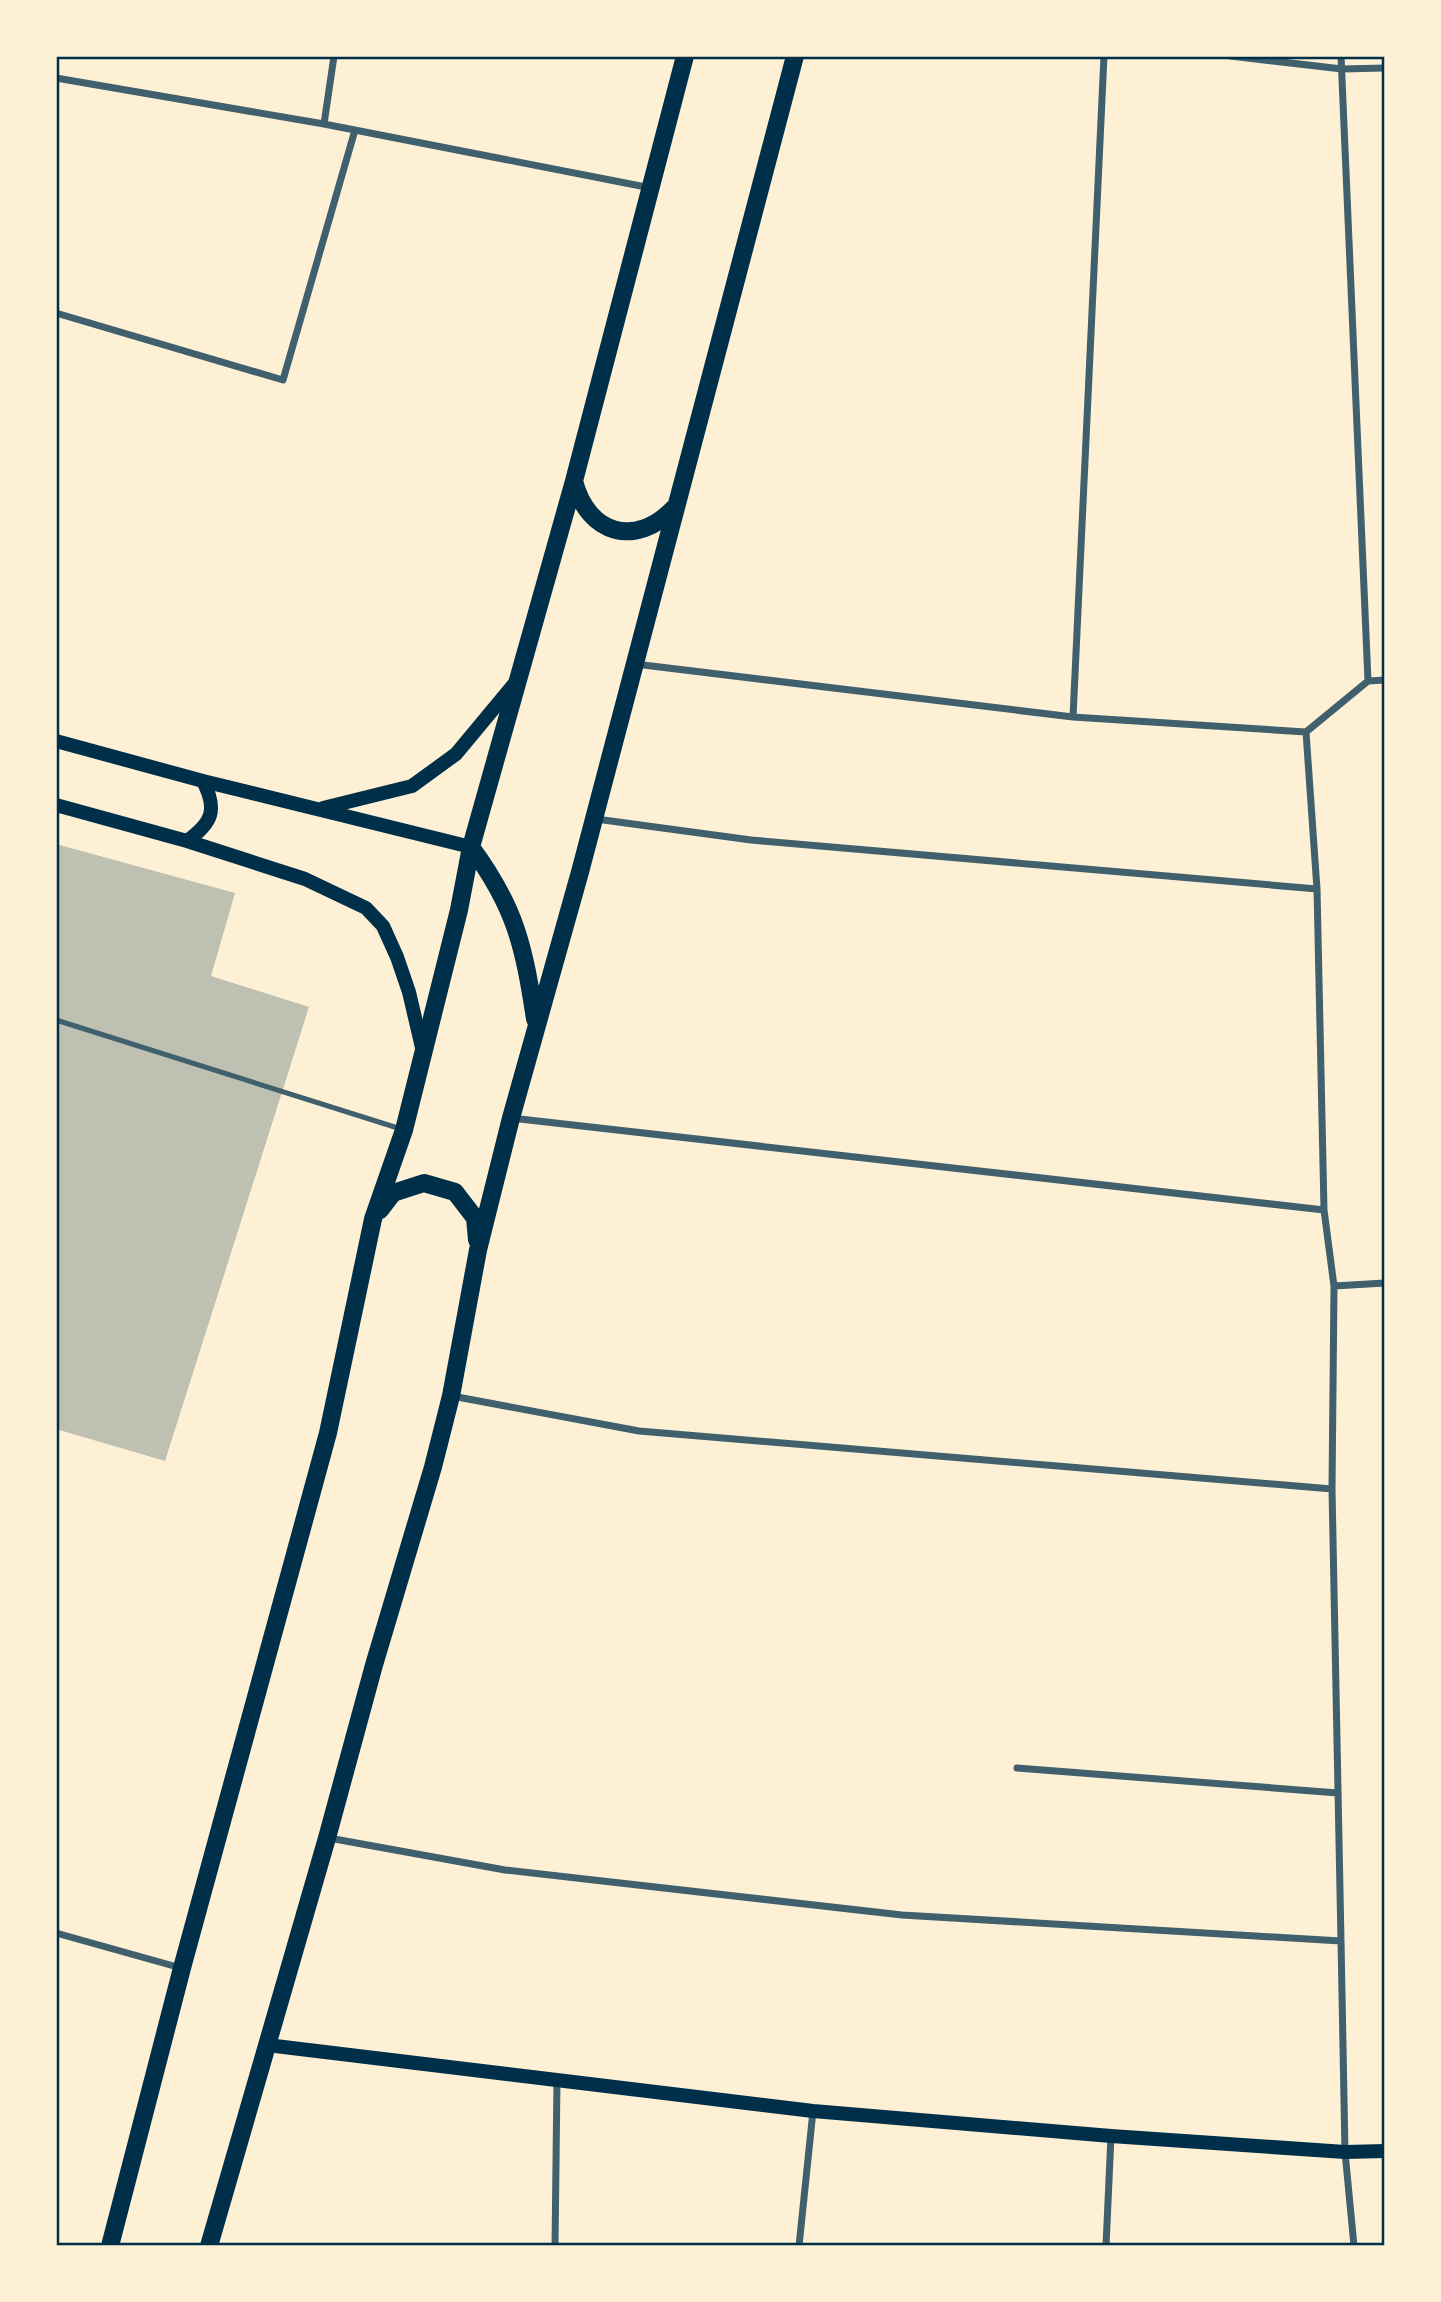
<svg xmlns="http://www.w3.org/2000/svg" width="1441" height="2302" font-family="'Fira Sans',sans-serif">
  <style>
    .building { fill: #bec0b2 }
    .lines { fill: none; stroke-linecap: round; stroke-linejoin: round }
    .service { stroke: #3f606c; stroke-width: 5 }
    .minor { stroke: #3f606c; stroke-width: 7 }
    .secondary { stroke: #003049; stroke-width: 14 }
    .primary { stroke: #003049; stroke-width: 18 }
    .neatline { fill: none; stroke: #003049; stroke-width: 2.5 }
  </style>
  <rect width="100%" height="100%" fill="#fdf0d5"/>
  <path class="building" d="M56 844 235 893 211 976 309 1007 165 1461 56 1429Z"/>
  <g class="lines">
    <path class="service" d="M56 1020 401 1129"/>
    <path class="minor" d="M1230 56 1342 69 1385 68
      M1341 56 1368 681
      M56 78 324 124 651 188
      M324 124 334 56
      M56 313 283 380 355 130
      M635 664 1073 717 1306 732 1368 681 1385 680
      M1073 717 1104 56
      M1306 732 1317 889 1324 1210 1334 1286 1332 1489 1341 1941 1345 2152 1354 2246
      M596 819 751 840 1317 889
      M511 1118 1324 1210
      M1334 1286 1385 1283
      M452 1396 639 1431 1332 1489
      M1017 1768 1338 1793
      M329 1838 505 1870 902 1915 1341 1941
      M56 1933 181 1968
      M555 2246 557 2080
      M799 2246 813 2111
      M1106 2246 1111 2136"/>
    <path class="secondary" d="M56 741 203 781 471 847
      M56 805 187 841 305 879 366 908 383 926 397 957 409 992 423 1052
      M323 808 412 786 456 754 515 683
      M187 841C212 823 218 810 203 781
      M267 2045 813 2111 1111 2136 1345 2152 1385 2151"/>
    <path class="primary" d="M574 481C588 535 636 548 674 508
      M471 847C516 908 524 947 535 1019
      M380 1210 393 1193 424 1183 455 1192 475 1218 477 1240
      M110 2246 182 1968 328 1433 373 1219 404 1130 459 910 471 847 574 481 685 56
      M209 2246 327 1838 374 1665 433 1467 451 1396 478 1250 511 1118 580 872 795 56"/>
  </g>
  <rect width="1441" height="2302" fill="none" stroke="#fdf0d5" stroke-width="116"/>
  <rect x="58" y="58" width="1325" height="2186" class="neatline"/>
</svg>
